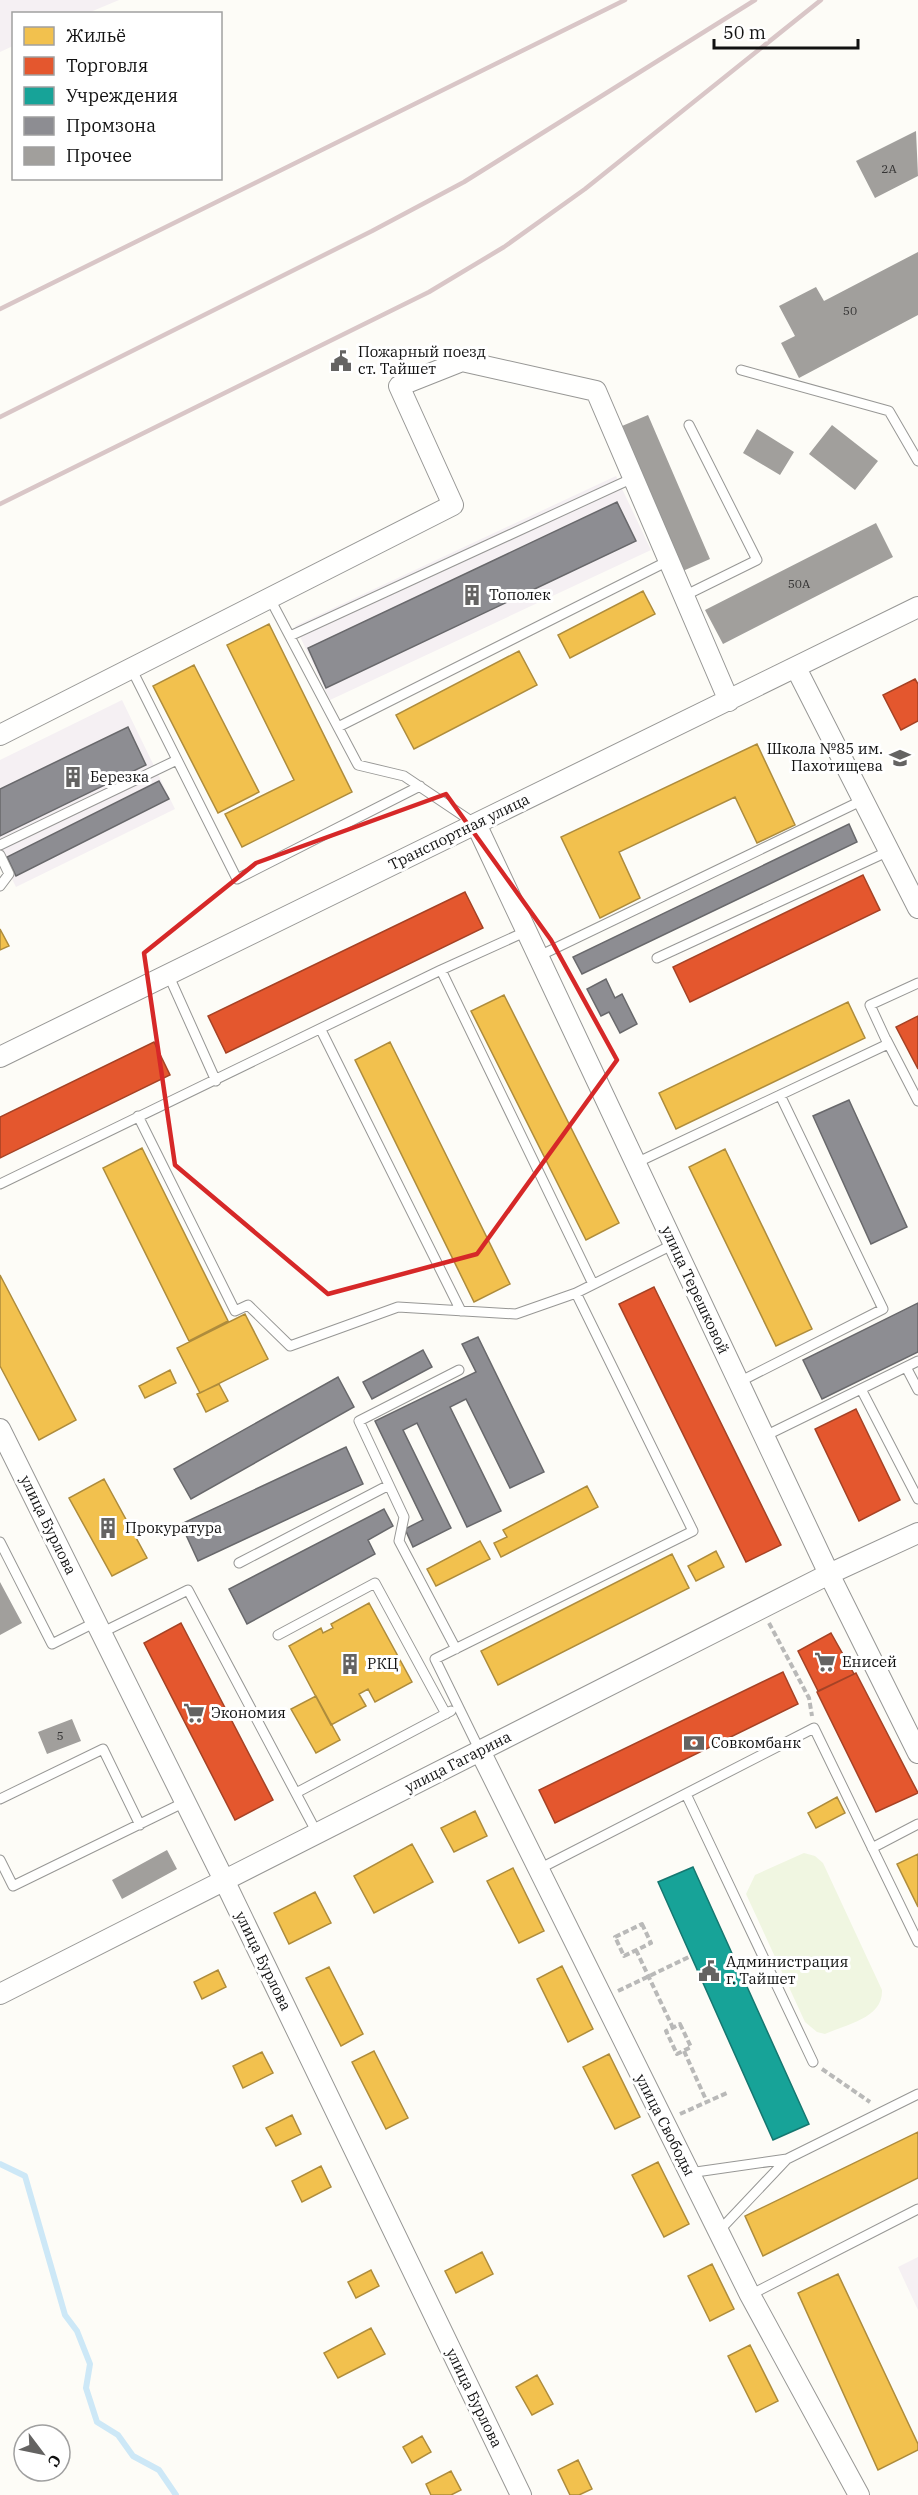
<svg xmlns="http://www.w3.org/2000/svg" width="918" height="2495" font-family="'IBM Plex Serif',serif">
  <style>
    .industrial { fill: #f5f0f3 }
    .pitch { fill: #f0f6e1 }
    .homes { fill: #f2c14e; stroke: #ae8c3c; stroke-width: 1.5 }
    .shops { fill: #e4572e; stroke: #a54225; stroke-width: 1.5 }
    .public { fill: #17a398; stroke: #157770; stroke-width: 1.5 }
    .industry { fill: #8d8d92; stroke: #68686b; stroke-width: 1.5 }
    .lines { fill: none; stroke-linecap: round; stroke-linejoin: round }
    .stream { stroke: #cde8f7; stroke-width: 6 }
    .building { fill: #a19f9c }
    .lane-casing { stroke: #979795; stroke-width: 11 }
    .street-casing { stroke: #979795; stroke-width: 22 }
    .path { stroke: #b9b9b8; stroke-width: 4; stroke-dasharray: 6 3; stroke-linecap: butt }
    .lane { stroke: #fffffe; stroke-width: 9 }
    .street { stroke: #fffffe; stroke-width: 20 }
    .rail { stroke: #d9c6c7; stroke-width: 4.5 }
    .marked { fill: none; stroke: #d62828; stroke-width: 4.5; stroke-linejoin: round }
    .labels { text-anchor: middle; stroke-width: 6; stroke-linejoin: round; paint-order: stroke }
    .number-label { font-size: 12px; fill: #353434 }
    .poi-label { font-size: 15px; fill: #111; stroke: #fff; text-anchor: start }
    .street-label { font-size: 15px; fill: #111; stroke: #fff }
  </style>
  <rect width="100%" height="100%" fill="#fdfcf7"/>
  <path class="industrial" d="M0 0H119L88 13 14 14 13 46 0 52Z
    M616 476 651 550 330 700 295 626Z
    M122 700 175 809 16 887 0 855V760Z
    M918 2257V2310L898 2267Z"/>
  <path class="pitch" d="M804 1853 815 1856 823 1863 882 1990C883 2018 847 2024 825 2034L817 2032 805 2022 746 1894 755 1875Z"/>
  <path class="homes" d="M643 591 655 614 570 658 558 635Z
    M269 624 352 792 242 847 225 814 294 780 227 645Z
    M519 651 537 685 414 749 396 715Z
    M194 665 259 792 218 813 153 686Z
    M757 744 795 825 757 843 735 797 619 852 640 898 600 918 561 837Z
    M0 929 9 946 0 950Z
    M504 995 619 1223 586 1240 471 1011Z
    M848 1002 865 1038 676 1129 659 1093Z
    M390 1042 510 1284 474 1302 355 1060Z
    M142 1148 228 1321 189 1341 103 1168Z
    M725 1149 812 1329 776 1346 689 1167Z
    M0 1275 76 1420 39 1440 0 1366Z
    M245 1314 268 1359 200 1393 177 1348Z
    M170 1370 176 1383 145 1398 139 1386Z
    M219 1384 228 1401 206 1412 197 1394Z
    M104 1479 147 1558 112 1576 69 1498Z
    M587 1486 598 1507 501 1557 494 1543 507 1537 503 1530Z
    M480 1541 490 1559 436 1586 427 1569Z
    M716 1551 724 1567 696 1581 688 1566Z
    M672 1554 689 1588 498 1685 481 1651Z
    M369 1603 412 1682 375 1702 368 1689 359 1694 366 1706 331 1725 289 1646 321 1628 323 1633 333 1628 331 1624Z
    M316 1696 340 1740 316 1753 291 1709Z
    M837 1797 845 1813 816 1828 808 1813Z
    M475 1811 487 1836 454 1852 441 1828Z
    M412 1844 433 1882 374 1913 354 1876Z
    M918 1854V1907L897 1864Z
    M513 1868 544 1931 519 1943 487 1881Z
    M315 1892 331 1923 289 1944 274 1913Z
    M562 1966 593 2029 568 2042 537 1979Z
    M329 1967 363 2034 341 2046 306 1978Z
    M218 1970 226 1987 202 1999 194 1982Z
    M374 2051 408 2118 386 2129 352 2062Z
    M262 2052 273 2073 243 2088 233 2066Z
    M609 2054 640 2117 615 2129 583 2067Z
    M292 2115 301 2134 276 2146 266 2128Z
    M918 2132V2178L763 2256 745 2216Z
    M658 2162 689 2224 664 2237 632 2175Z
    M321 2166 331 2187 302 2202 292 2181Z
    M482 2252 493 2274 456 2293 445 2271Z
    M712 2264 734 2309 710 2321 688 2276Z
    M371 2270 379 2286 356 2298 348 2282Z
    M838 2274 918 2444V2450L878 2470 798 2293Z
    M371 2328 385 2354 338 2378 324 2353Z
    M750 2345 778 2401 756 2412 728 2356Z
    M537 2375 553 2404 532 2415 516 2387Z
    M422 2436 431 2452 412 2463 403 2447Z
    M578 2460 592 2489 579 2495H570L558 2470Z
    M451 2471 461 2490 451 2495H431L426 2484Z"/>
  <path class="shops" d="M915 679 918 684V721L901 730 883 695Z
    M863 875 880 910 690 1002 673 967Z
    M465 892 483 928 226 1053 208 1016Z
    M918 1016V1069L896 1027Z
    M154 1042 170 1075 0 1158V1117Z
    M654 1287 781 1545 746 1562 619 1304Z
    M856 1409 900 1500 859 1521 815 1429Z
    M181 1623 273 1800 235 1820 144 1643Z
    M831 1633 854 1674 818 1691 798 1651Z
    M783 1672 798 1704 555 1823 539 1790Z
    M856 1673 918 1793 876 1812 817 1692Z"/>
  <path class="public" d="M693 1867 809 2124 773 2140 658 1882Z"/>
  <path class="industry" d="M617 502 636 541 326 688 308 648Z
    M128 727 146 765 0 836V789Z
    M159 781 169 799 16 876 7 857Z
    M849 824 857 842 582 974 573 957Z
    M606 979 615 998 622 994 637 1024 620 1033 609 1012 601 1016 587 989Z
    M849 1100 907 1227 871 1244 813 1116Z
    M918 1303V1352L822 1399 803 1360Z
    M478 1337 544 1472 510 1488 466 1399 450 1407 501 1511 467 1527 417 1423 403 1430 451 1528 413 1547 405 1529 423 1520 375 1421 476 1372 462 1344Z
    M423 1350 432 1367 372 1399 363 1382Z
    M338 1377 354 1407 191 1499 174 1469Z
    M346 1447 363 1484 198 1561 181 1524Z
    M384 1509 393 1526 368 1540 375 1554 247 1624 229 1589Z"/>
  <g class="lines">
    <path class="stream" d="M0 2164 25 2176 65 2315 77 2331 90 2364 86 2388 97 2422 118 2435 133 2456 159 2470 176 2495"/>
  </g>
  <path class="building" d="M916 131 918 176 875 198 856 161Z
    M918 252V315L799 378 781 343 795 336 779 306 816 287 824 301Z
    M648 415 710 559 676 574 615 429Z
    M832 425 878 461 855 490 809 454Z
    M757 429 794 452 780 475 743 453Z
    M876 523 893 557 723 644 705 610Z
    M0 1582 22 1623 0 1635Z
    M72 1719 81 1741 47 1754 38 1732Z
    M167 1850 177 1869 122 1899 112 1880Z"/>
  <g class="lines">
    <defs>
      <path id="lane" d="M741 370 889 411 918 461
        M684 596 757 560 689 425
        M269 597 358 765 404 776 474 823
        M290 636 633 478
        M131 668 237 879 420 786
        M338 727 668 561
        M0 845 177 760
        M0 855 9 874 0 886
        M527 931 441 970 593 1284
        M539 956 863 800
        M657 958 889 851
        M168 974 216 1081
        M321 1030 461 1311
        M886 1039 918 1101
        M138 1116 235 1311 248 1305 290 1346 398 1307 516 1314 576 1293
        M636 1163 888 1044 870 1005 918 983
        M0 1184 441 970
        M906 1367 918 1390
        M739 1382 883 1309 780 1095
        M861 1389 918 1499
        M765 1436 918 1361
        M0 1542 52 1644 96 1622
        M239 1563 389 1485
        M101 1633 188 1590 317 1833
        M278 1635 375 1583 446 1714
        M456 1649 399 1541 404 1517 359 1421 459 1370
        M480 1751 435 1659 693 1531 576 1293 674 1244
        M296 1793 451 1711
        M686 1794 813 2062
        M0 1799 103 1749 140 1825
        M872 1848 918 1824
        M0 1860 13 1886 185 1802
        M539 1869 814 1728 918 1942
        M689 2173 787 2159
        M718 2232 787 2159 918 2094
        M750 2295 918 2209"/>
      <path id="street" d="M796 668 918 908
        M0 735 453 505 399 386 462 361 596 391 729 701
        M476 824 829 1574 918 1753
        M0 1057 918 607
        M0 1429 224 1880 521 2495
        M480 1751 750 2295 859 2495
        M0 1994 829 1574 918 1533"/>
    </defs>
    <use href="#lane" class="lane-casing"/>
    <use href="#street" class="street-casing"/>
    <path class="path" d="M769 1623 809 1698 812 1716
      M642 1924 651 1943 624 1956 615 1937Z
      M636 1950 673 2028
      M618 1991 691 1956
      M680 2024 691 2047 677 2054 666 2031Z
      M684 2051 707 2102
      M822 2069 870 2102
      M680 2114 729 2092"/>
    <use href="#lane" class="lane"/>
    <use href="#street" class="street"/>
    <path class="rail" d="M0 309 625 0
      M0 417 372 231 464 182 755 0
      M0 504 429 292 504 247 585 189 821 0"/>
  </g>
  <path class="marked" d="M446 794 551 940 617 1060 477 1254 328 1294 175 1165 144 953 256 863Z"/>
  <defs>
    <symbol id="civic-bare" viewBox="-9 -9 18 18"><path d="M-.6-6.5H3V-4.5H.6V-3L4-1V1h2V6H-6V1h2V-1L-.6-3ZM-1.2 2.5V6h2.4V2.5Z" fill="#646362" stroke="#fff" stroke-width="2.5" paint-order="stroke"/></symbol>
    <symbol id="building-bare" viewBox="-9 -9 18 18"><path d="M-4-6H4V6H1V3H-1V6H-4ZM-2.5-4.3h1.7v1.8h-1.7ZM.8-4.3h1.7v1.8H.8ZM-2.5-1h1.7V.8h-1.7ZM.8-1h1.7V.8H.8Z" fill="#646362" stroke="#fff" stroke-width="2.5" paint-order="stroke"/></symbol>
    <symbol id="school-bare" viewBox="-9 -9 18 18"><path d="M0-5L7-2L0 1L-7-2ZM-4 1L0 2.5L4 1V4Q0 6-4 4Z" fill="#646362" stroke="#fff" stroke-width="2.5" paint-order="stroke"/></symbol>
    <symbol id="supermarket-bare" viewBox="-9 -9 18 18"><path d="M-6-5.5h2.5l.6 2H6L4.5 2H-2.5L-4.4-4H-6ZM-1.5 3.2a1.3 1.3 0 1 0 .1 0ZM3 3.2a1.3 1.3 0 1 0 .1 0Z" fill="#646362" stroke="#fff" stroke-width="2.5" paint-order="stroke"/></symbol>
    <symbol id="bank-bare" viewBox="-9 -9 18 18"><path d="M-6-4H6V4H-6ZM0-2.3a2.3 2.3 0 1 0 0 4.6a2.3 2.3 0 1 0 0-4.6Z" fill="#646362" stroke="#fff" stroke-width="2.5" paint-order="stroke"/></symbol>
  </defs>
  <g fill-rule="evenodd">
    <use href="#civic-bare" x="326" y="346" width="30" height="30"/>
    <use href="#building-bare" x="457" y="580" width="30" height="30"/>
    <use href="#school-bare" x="885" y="743" width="30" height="30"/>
    <use href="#building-bare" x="58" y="762" width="30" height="30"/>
    <use href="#building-bare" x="93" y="1513" width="30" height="30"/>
    <use href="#supermarket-bare" x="810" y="1647" width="30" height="30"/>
    <use href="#building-bare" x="335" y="1649" width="30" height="30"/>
    <use href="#supermarket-bare" x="179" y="1698" width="30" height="30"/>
    <use href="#bank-bare" x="679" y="1728" width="30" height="30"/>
    <use href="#civic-bare" x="694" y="1956" width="30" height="30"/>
  </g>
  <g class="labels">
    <g class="number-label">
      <text x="889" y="173">2А</text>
      <text x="850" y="315">50</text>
      <text x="799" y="588">50А</text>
      <text x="60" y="1740">5</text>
    </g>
    <g class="poi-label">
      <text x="358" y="357">Пожарный поезд<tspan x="358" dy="17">ст. Тайшет</tspan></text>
      <text x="489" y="600">Тополек</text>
      <text x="883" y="754" text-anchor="end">Школа №85 им.<tspan x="883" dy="17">Пахотищева</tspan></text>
      <text x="90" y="782">Березка</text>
      <text x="125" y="1533">Прокуратура</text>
      <text x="842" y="1667">Енисей</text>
      <text x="367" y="1669">РКЦ</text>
      <text x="211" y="1718">Экономия</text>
      <text x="711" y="1748">Совкомбанк</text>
      <text x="726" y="1967">Администрация<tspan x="726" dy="17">г. Тайшет</tspan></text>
    </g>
    <g class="street-label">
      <text transform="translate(459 832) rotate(-26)" y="5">Транспортная улица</text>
      <text transform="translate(695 1290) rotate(65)" y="5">улица Терешковой</text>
      <text transform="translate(48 1525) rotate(64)" y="5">улица Бурлова</text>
      <text transform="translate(458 1762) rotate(-27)" y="5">улица Гагарина</text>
      <text transform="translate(263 1961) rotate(64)" y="5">улица Бурлова</text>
      <text transform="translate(665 2125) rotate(63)" y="5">улица Свободы</text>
      <text transform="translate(474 2398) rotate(64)" y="5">улица Бурлова</text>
    </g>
  </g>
  <rect x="12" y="12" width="210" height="168" fill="#ffffff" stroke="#a0a0a0" stroke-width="1.5"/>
  <rect x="24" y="27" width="30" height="18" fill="#f2c14e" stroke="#a0a0a0" stroke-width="1.5"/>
  <text x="66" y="42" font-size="18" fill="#111111">Жильё</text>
  <rect x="24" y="57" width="30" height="18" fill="#e4572e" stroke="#a0a0a0" stroke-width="1.5"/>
  <text x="66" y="72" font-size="18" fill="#111111">Торговля</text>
  <rect x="24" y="87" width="30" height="18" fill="#17a398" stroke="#a0a0a0" stroke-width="1.5"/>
  <text x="66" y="102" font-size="18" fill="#111111">Учреждения</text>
  <rect x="24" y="117" width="30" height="18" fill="#8d8d92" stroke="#a0a0a0" stroke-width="1.5"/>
  <text x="66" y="132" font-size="18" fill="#111111">Промзона</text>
  <rect x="24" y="147" width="30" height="18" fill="#a19f9c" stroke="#a0a0a0" stroke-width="1.5"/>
  <text x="66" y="162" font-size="18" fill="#111111">Прочее</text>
  <g transform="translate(42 2453) rotate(122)"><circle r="28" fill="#ffffff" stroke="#a0a0a0" stroke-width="1.5"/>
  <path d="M0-4.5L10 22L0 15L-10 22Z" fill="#646362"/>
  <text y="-9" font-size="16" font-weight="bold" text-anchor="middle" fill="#111111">С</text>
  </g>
  <path d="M714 39v9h144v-9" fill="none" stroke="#111111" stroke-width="3"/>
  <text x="723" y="39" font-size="18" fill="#111111" stroke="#ffffff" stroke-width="4.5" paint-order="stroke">50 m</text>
</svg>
